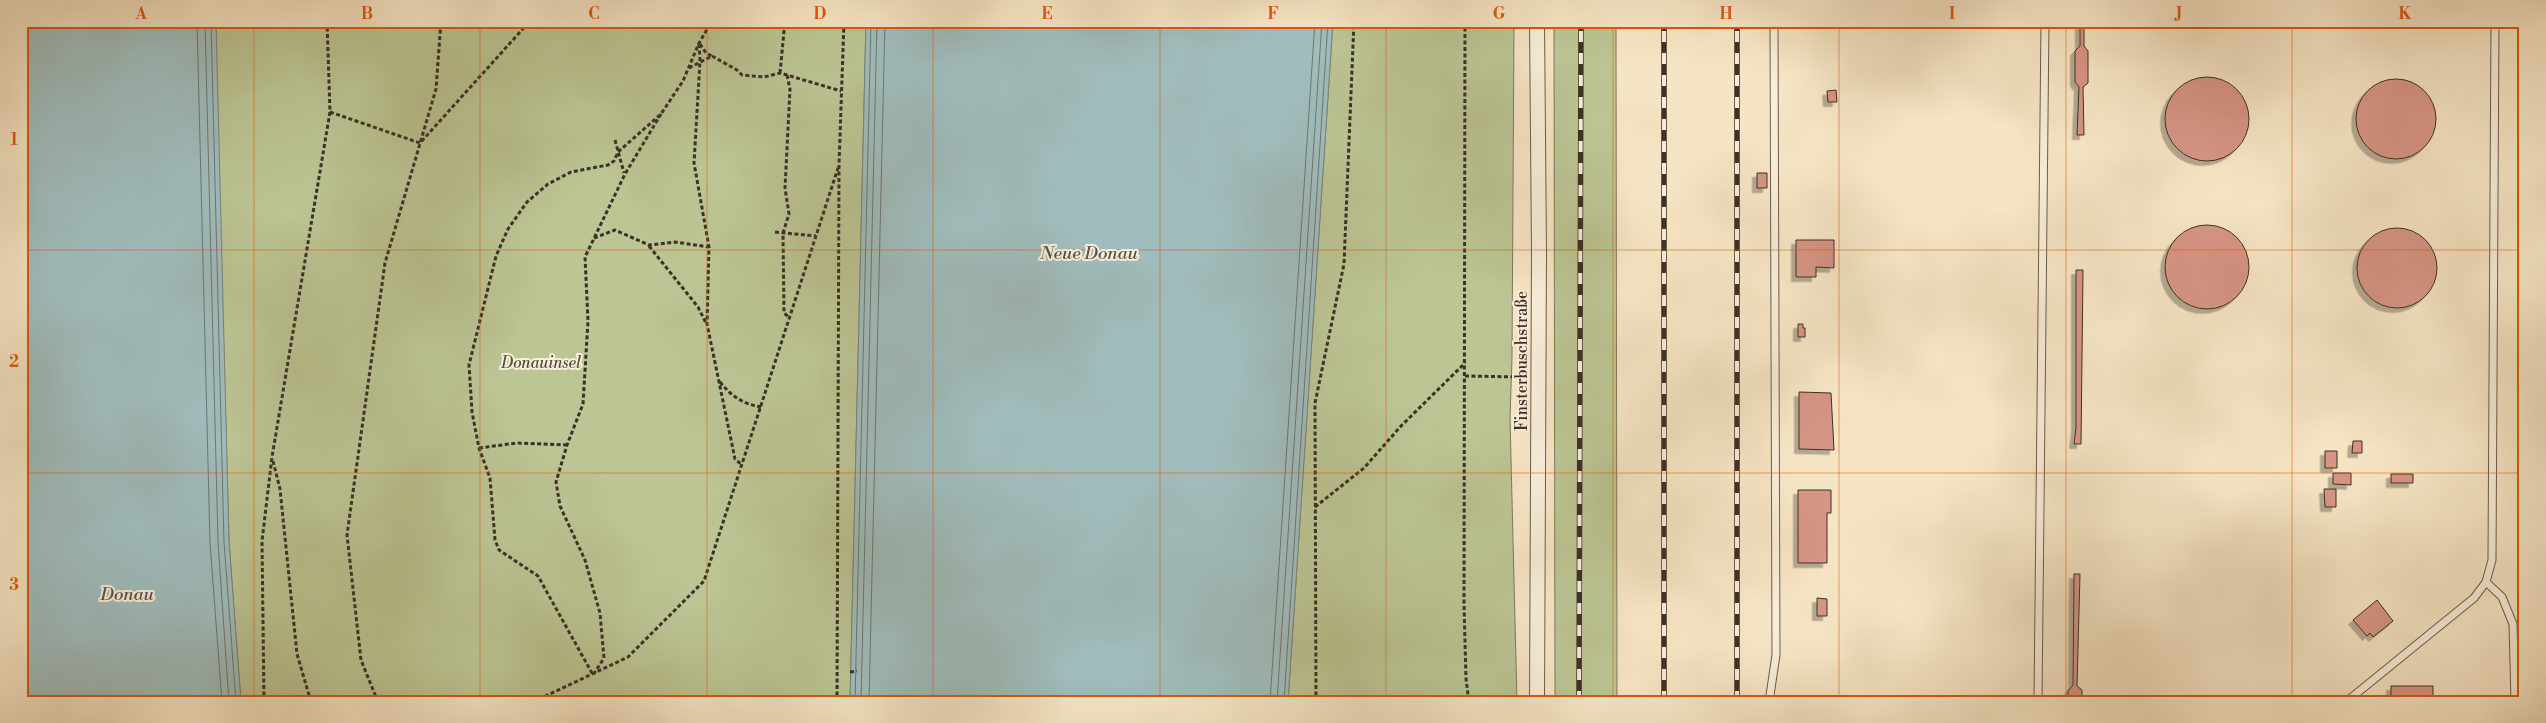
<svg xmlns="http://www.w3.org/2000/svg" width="2546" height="723" font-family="'Libre Bodoni',serif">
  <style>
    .green { fill: #bcc594; stroke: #7c7a5e }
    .water { fill: #a0bdbd; stroke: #788581 }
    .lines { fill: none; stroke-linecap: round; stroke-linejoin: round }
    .shore { stroke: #6e7672; stroke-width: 1 }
    .building { fill: #d79585; stroke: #3c3028; filter: url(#shadow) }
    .service-casing { stroke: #6a5d4f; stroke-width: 9 }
    .minor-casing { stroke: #6a5d4f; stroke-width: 16 }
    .path { stroke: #3c3028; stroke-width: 3; stroke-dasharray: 4 2.5; stroke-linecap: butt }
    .service { stroke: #f9eed9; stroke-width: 7 }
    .minor { stroke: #f9eed9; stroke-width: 14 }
    .rail-casing { stroke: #3c3028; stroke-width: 5.5 }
    .rail { stroke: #f9eed9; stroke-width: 4; stroke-dasharray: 11; stroke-linecap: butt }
    .grid { fill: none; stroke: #df570d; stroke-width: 1; stroke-opacity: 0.55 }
    .labels { text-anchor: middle; stroke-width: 4; stroke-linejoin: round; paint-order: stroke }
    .street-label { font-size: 16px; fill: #3c3028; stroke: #f9eed9 }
    .park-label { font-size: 16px; font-style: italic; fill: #564e3e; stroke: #f9eed9 }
    .water-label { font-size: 18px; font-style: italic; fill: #55534d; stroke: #f9eed9 }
    .neatline { fill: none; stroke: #df570d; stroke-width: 2 }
    .grid-label { font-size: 16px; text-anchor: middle; font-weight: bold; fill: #df570d }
  </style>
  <defs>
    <filter id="shadow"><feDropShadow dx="-4.5" dy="4.5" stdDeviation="0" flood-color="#0004"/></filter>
  </defs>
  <rect width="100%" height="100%" fill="#f6e5c4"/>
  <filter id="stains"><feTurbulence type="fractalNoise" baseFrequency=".004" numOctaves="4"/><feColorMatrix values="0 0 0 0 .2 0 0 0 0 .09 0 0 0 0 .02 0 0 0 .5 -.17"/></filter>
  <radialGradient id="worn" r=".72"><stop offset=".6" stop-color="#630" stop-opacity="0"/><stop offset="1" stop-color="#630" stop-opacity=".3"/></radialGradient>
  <path class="green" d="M215 21H866L850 702H241L229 542Z
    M1333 21H1514L1512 358 1510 418 1517 702H1288Z
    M1554 21H1616L1617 702H1555Z"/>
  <path class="water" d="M21 21H216L229 542 241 702H21Z
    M866 21H1333L1288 702H850Z"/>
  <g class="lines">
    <path class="shore" d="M197 21 210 543 222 702
      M205 21 218 542 229 702
      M211 21 224 542 236 702
      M855 702 871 21
      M861 702 877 21
      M869 702 885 21
      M1270 702 1315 21
      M1277 702 1322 21
      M1284 702 1328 21"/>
  </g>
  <path class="building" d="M2080 21H2084V46L2088 51V83L2083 87 2084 135H2077L2079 87 2075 82V51L2080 46Z
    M2165 119a42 42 0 1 1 84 0a42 42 0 1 1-84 0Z
    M2356 119a40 40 0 1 1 80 0a40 40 0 1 1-80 0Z
    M1836 90 1837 102H1828L1827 91Z
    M1757 173H1767V188H1757Z
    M2165 267a42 42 0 1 1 84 0a42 42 0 1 1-84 0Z
    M2357 268a40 40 0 1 1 80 0a40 40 0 1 1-80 0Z
    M1796 240H1834V268L1816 267V277H1796Z
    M2076 270H2083L2081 444H2074L2076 428Z
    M1798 324H1803V328H1805V337H1798Z
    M1799 392 1831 393 1834 450 1799 449Z
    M2353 441H2362V453H2352Z
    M2325 451H2337V468H2325Z
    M2333 473H2351V485L2333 484Z
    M2391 474H2413V483H2391Z
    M2324 489H2336V507H2325Z
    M1798 490H1831V513H1827V563H1798Z
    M2074 574H2080L2077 686 2082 690V702H2068V691L2073 685Z
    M1817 598 1827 599V616H1817Z
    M2377 600 2393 621 2373 637 2370 633 2367 636 2353 620Z
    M2391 686H2433V702H2391Z"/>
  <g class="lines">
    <defs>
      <path id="service" d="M2486 582 2502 597 2513 624 2515 702
        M1769 702 1776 655 1774 21
        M2038 702 2045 21
        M2346 702 2474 598 2486 582 2492 560 2495 21"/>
      <path id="minor" d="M1537 702 1539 253 1537 21"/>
    </defs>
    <use href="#service" class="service-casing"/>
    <use href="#minor" class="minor-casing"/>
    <path class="path" d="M1465 21 1464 604 1466 679 1469 702
      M699 44 700 61 694 163 709 247 707 324 735 459 742 465
      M700 44 706 53 712 56
      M689 68 712 56 737 70 742 75 764 77 780 73 841 91
      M780 73 785 21
      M787 75 790 89 785 188 789 214 783 233 784 313 790 318
      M330 112 420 143 530 21
      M661 114 625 174 585 257 588 321 583 404 567 445 556 482 560 506 585 560 600 613 604 658 593 675 538 576 499 550 495 540 490 478 479 448 472 412 469 365 496 256 508 229 527 202 548 184 571 172 608 165 614 161 618 152 661 114 683 81 699 43 712 21
      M615 140 624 173
      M775 232 816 236
      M594 238 615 230 649 245 675 242 709 247
      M649 246 698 307 706 323
      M1465 376 1521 377
      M720 382C731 396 743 404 761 407
      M479 448 517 443 567 445
      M273 461 280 489 297 654 311 702
      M1315 507 1364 468 1401 426 1465 363
      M850 672 857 671
      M264 702 262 541 272 457 330 112 327 21
      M378 702 361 660 347 535 385 263 436 89 441 21
      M533 702 628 657 704 581 838 168
      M837 702 839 165 844 21
      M1316 702 1315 403 1344 264 1354 21"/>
    <use href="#service" class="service"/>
    <use href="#minor" class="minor"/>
    <defs>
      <path id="rail" d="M1579 702 1581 21
        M1664 702V21
        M1737 702V21"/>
    </defs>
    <use href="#rail" class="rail-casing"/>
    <use href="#rail" class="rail"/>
  </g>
  <path class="grid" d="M254 21V702M480 21V702M707 21V702M933 21V702M1160 21V702M1386 21V702M1613 21V702M1839 21V702M2066 21V702M2292 21V702M21 250H2525M21 473H2525"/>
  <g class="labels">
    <g class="street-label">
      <text transform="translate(1521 361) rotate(-90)" y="6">Finsterbuschstraße</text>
    </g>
    <g class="park-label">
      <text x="541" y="368">Donauinsel</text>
    </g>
    <g class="water-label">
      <text x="1089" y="259">Neue Donau</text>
      <text x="127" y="600">Donau</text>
    </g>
  </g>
  <rect width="2546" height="723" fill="none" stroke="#f6e5c4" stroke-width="55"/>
  <rect x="28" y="28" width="2490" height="668" class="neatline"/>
  <g class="grid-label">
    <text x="141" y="19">A</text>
    <text x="367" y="19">B</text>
    <text x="594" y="19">C</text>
    <text x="820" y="19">D</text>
    <text x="1047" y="19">E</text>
    <text x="1273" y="19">F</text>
    <text x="1499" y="19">G</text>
    <text x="1726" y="19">H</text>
    <text x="1952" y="19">I</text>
    <text x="2179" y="19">J</text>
    <text x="2405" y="19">K</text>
    <text x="14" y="145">1</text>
    <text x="14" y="367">2</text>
    <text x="14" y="590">3</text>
  </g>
  <rect width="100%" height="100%" filter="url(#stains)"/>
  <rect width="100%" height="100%" fill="url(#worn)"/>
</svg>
